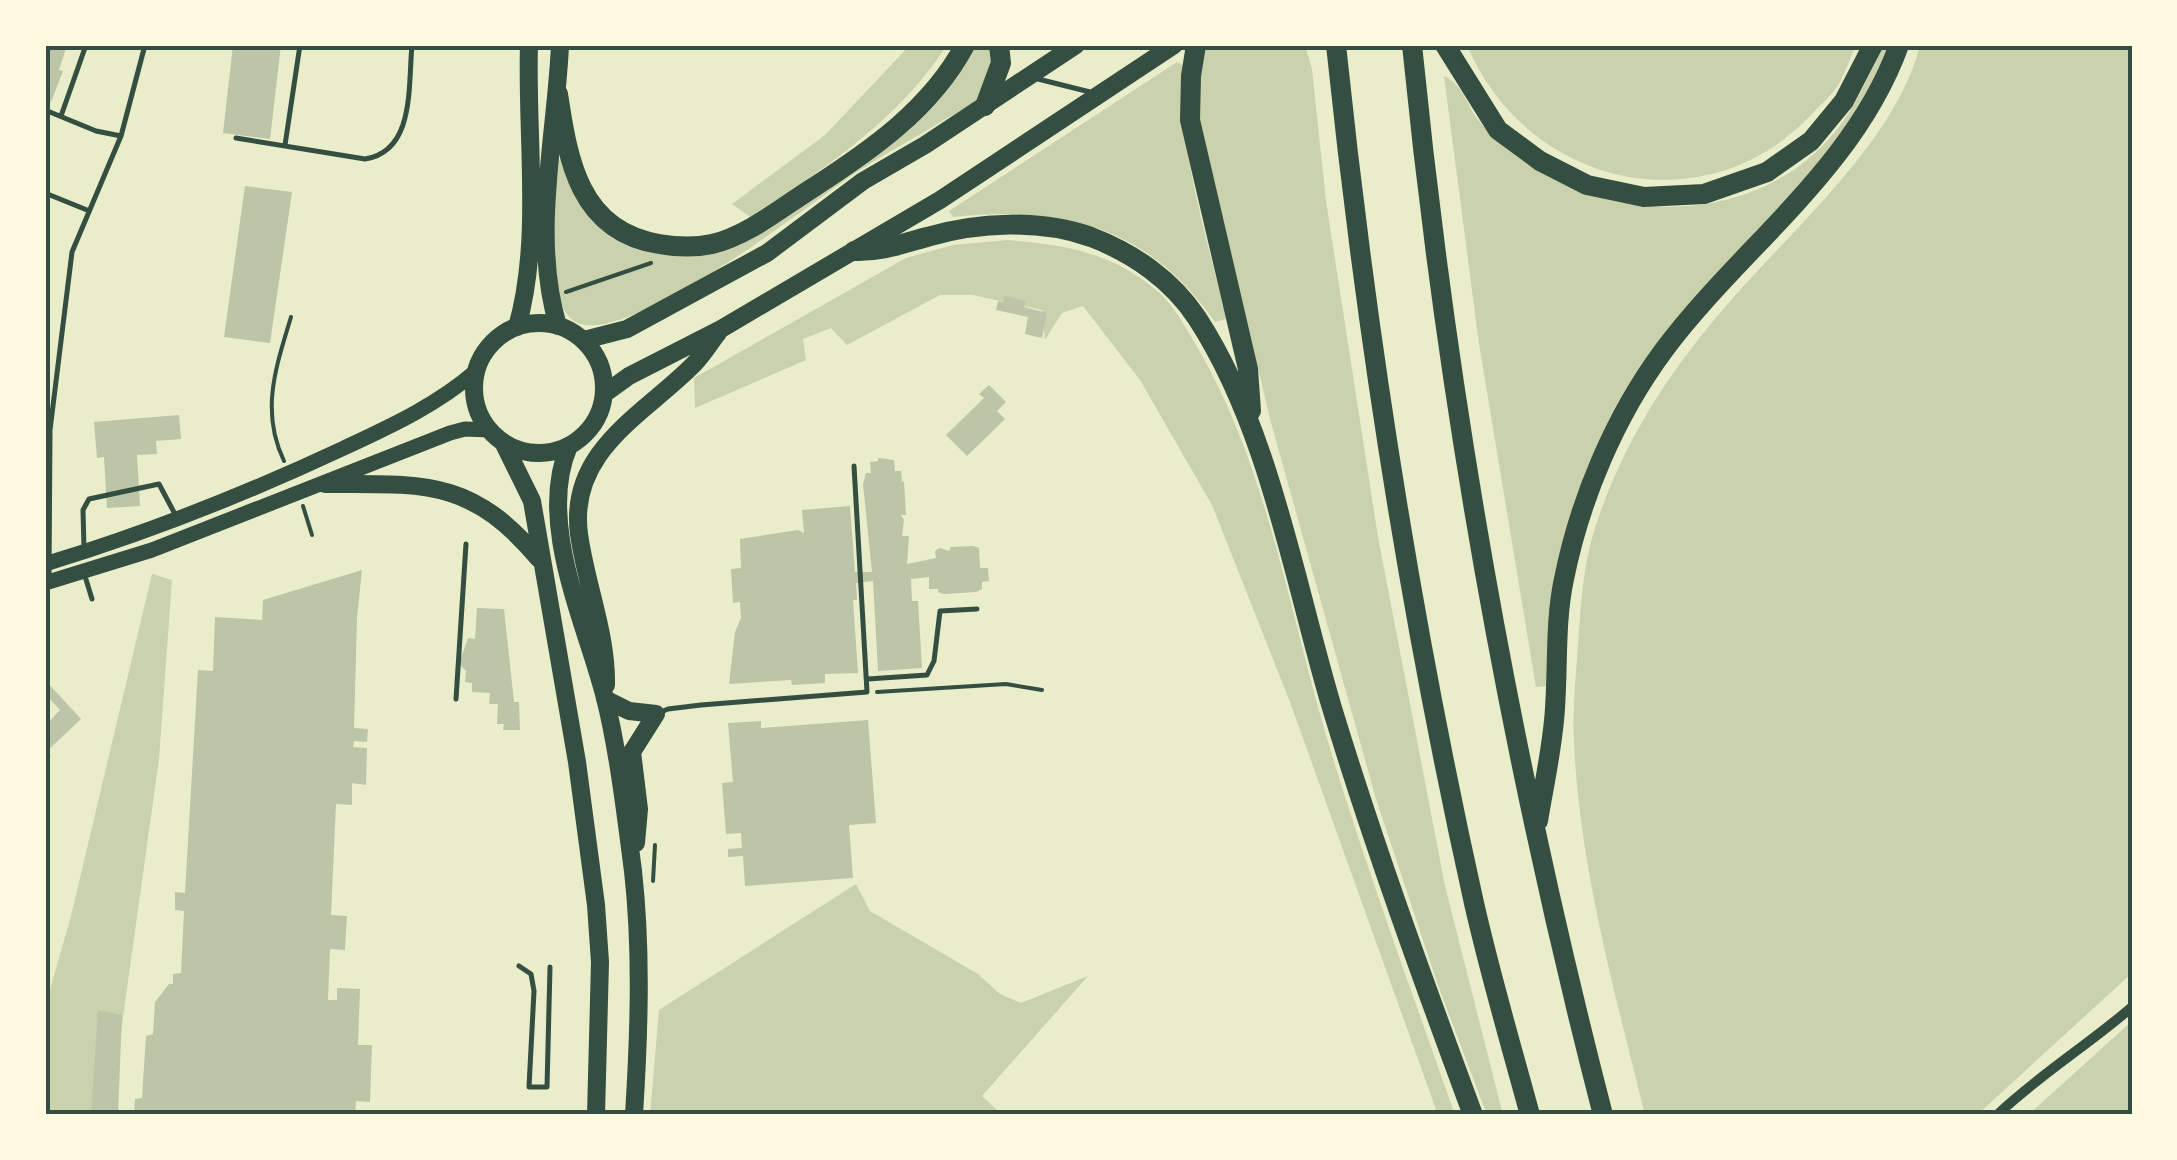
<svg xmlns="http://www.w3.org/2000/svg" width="2177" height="1160" font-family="'Source Serif 4',serif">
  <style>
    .green { fill: #cad2ad }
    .building { fill: #bcc5a7 }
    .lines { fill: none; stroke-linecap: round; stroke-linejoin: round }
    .path { stroke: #344e41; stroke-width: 4 }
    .service { stroke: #344e41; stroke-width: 5 }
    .minor { stroke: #344e41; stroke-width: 10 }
    .secondary { stroke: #344e41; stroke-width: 15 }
    .trunk { stroke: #344e41; stroke-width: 18 }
    .motorway { stroke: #344e41; stroke-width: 20 }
    .neatline { fill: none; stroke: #344e41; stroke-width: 4 }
  </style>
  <rect width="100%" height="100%" fill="#e9edc9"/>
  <path class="green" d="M910 45H947C899 120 824 169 750 217L732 204 825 135Z
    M974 45H993C991 66 991 85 975 101 966 109 952 115 942 121 912 140 880 156 851 176 807 206 622 352 574 321 542 300 555 194 557 159L563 160 602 226 707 252 854 169Z
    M1203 45H1305L1312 69 1326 201 1378 537 1445 886 1503 1115H1487L1439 988 1376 799 1270 419 1198 111Z
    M1467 45H1856C1850 58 1845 74 1837 87 1830 97 1819 106 1811 115 1704 228 1526 186 1467 45Z
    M1884 45H1892L1841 137 1610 423 1547 686 1536 687 1479 344 1444 76C1461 83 1466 102 1476 117 1484 128 1497 141 1508 150 1602 226 1753 231 1835 132 1856 106 1869 75 1884 45Z
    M1920 45H2132V973L1977 1115H1645C1615 993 1580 869 1574 743 1572 710 1576 677 1578 644 1581 604 1583 563 1596 525 1624 439 1673 366 1732 299 1794 228 1897 139 1920 45Z
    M1177 62 1184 66C1173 132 1211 251 1226 319L1215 322C1148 227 1065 205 953 217L949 211Z
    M1008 240C1065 245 1111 252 1156 290 1173 304 1185 326 1196 345 1269 468 1290 620 1332 755 1369 876 1413 995 1455 1115H1438L1290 702 1212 505 1140 380 1083 306 1062 313 1045 340 1042 310 972 295H940L847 345 831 328 803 339 806 360 695 408 694 378 906 258 953 245Z
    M152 574 172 580 159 759 119 1046 116 1115H45V1007L71 916Z
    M856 884 870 911 978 974 1000 994 1021 1003 1088 976 982 1096 1002 1115H650L659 1010Z
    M2132 1021V1115H2028Z"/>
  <path class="building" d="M45 45H67L59 70 63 71 51 102 45 100Z
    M233 45H281L270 139 223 133Z
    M245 186 292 192 270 343 224 337Z
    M1004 296 1026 301 1024 307 1047 313 1042 338 1025 334 1028 317 996 310 998 301 1003 302Z
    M989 385 1006 402 997 411 1005 419 967 456 946 435 984 398 979 394Z
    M179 415 181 439 156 441 157 454 137 455 140 506 107 508 104 457 97 458 94 422Z
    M878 458 894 460 895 471H901L902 482 904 481 906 515H901L904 520 902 536H909L907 564 936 558 935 551 940 548 949 551 951 547 973 546 979 548 980 568H988L989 581 982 582V589L976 592 944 594 938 592V589H929V577L911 579 912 601H918L922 668 878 671 873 581 856 583 857 600H853L858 673 825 674V683L792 685 791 680 729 684 735 632 741 618 740 602 733 603 731 569 741 568 740 539 798 530 804 533 802 510 850 506 855 572H872L863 484 866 473H871L870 462 878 461Z
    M362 570 357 618 354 728 368 729 367 742 354 741 353 747 367 748 366 785 352 783V805L336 804 331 915 347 916 345 950 330 949 328 1000H337V988L360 989 358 1045H372L370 1102 356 1101 355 1115H134L135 1099 142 1098 146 1036 153 1034 155 1002 169 984H173V974L181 973 184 911 175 910V892L185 893 198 670 213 671 215 617 262 620 263 600Z
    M477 608 504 609 514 702H519L520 730H503L504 724H497L498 704H489L490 693 472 692V683L465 682 466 671 459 664 468 638 475 639Z
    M45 680 81 719 47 751 51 756 45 762V726L60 710 45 694Z
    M868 720 876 823 849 825 853 878 745 886 743 856 728 857V849L742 848 741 833 726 834 722 783 733 782 728 723 761 721V728Z
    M98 1010 122 1015 118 1115H91Z"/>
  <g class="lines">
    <path class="path" d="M566 292 651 263
      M284 461C260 411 276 367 291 317
      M303 506 312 535
      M877 692 1006 684 1042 690
      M653 881 655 845"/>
    <path class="service" d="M1038 79 1090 92
      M45 110 96 131 121 136
      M61 116 86 45
      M236 138 365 159C415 151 408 87 412 45
      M285 145 300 45
      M45 193 87 210
      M84 548 83 510 89 499 159 484 176 516
      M84 573 92 599
      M49 578 50 430 72 252 121 136 145 45
      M868 679 927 675 934 661 940 611 977 609
      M456 699 466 544
      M659 713 668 709 701 705 867 692 854 466
      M519 966 531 974 534 991 529 1087H547L550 967"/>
    <path class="minor" d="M1997 1115C2039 1075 2088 1045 2132 1007"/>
    <path class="secondary" d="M45 564C147 533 248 493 344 448 391 426 437 405 476 371
      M45 583 152 550 450 433 465 429 490 430"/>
    <path class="trunk" d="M474 388a65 65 0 1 1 130 0a65 65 0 1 1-130 0Z
      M558 326C531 236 556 137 560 45
      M517 327C542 241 526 135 529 45
      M584 340 627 329 767 253 863 181 925 145 1076 45
      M604 394 629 376 721 329 940 200 1174 45
      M503 442 532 501 577 762 596 905 600 962 596 1115
      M569 446C536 522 586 623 605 698 618 749 626 818 633 871 642 951 639 1035 634 1115
      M325 484C424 484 471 478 539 559
      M606 685C607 634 586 585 579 534 568 450 645 414 694 364 703 355 710 343 718 333
      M605 699 629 711 656 714 632 752 639 809 636 843"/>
    <path class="motorway" d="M1196 45 1191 76 1190 120 1248 369 1251 411
      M1336 45C1366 333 1411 620 1474 903 1490 974 1511 1045 1530 1115
      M1412 45C1448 407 1512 763 1603 1115
      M1445 45 1498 130 1540 161 1587 185 1644 197 1704 194 1767 172 1811 141 1844 101 1873 45
      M558 94C568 160 579 231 659 244 676 247 694 248 712 244 747 236 781 208 811 189 870 151 931 109 965 45
      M985 106 1001 63 999 45
      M854 251C881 252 901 244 927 237 978 222 1040 219 1091 237 1133 253 1172 280 1197 318 1270 430 1294 581 1332 708 1374 846 1423 980 1473 1115
      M1538 821C1544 784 1553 745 1555 708 1558 666 1555 620 1564 579 1580 499 1615 416 1664 350 1741 247 1854 170 1899 45"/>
  </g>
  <rect width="2177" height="1160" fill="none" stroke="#fefae0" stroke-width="95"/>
  <rect x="48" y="48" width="2082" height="1064" class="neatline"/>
</svg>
